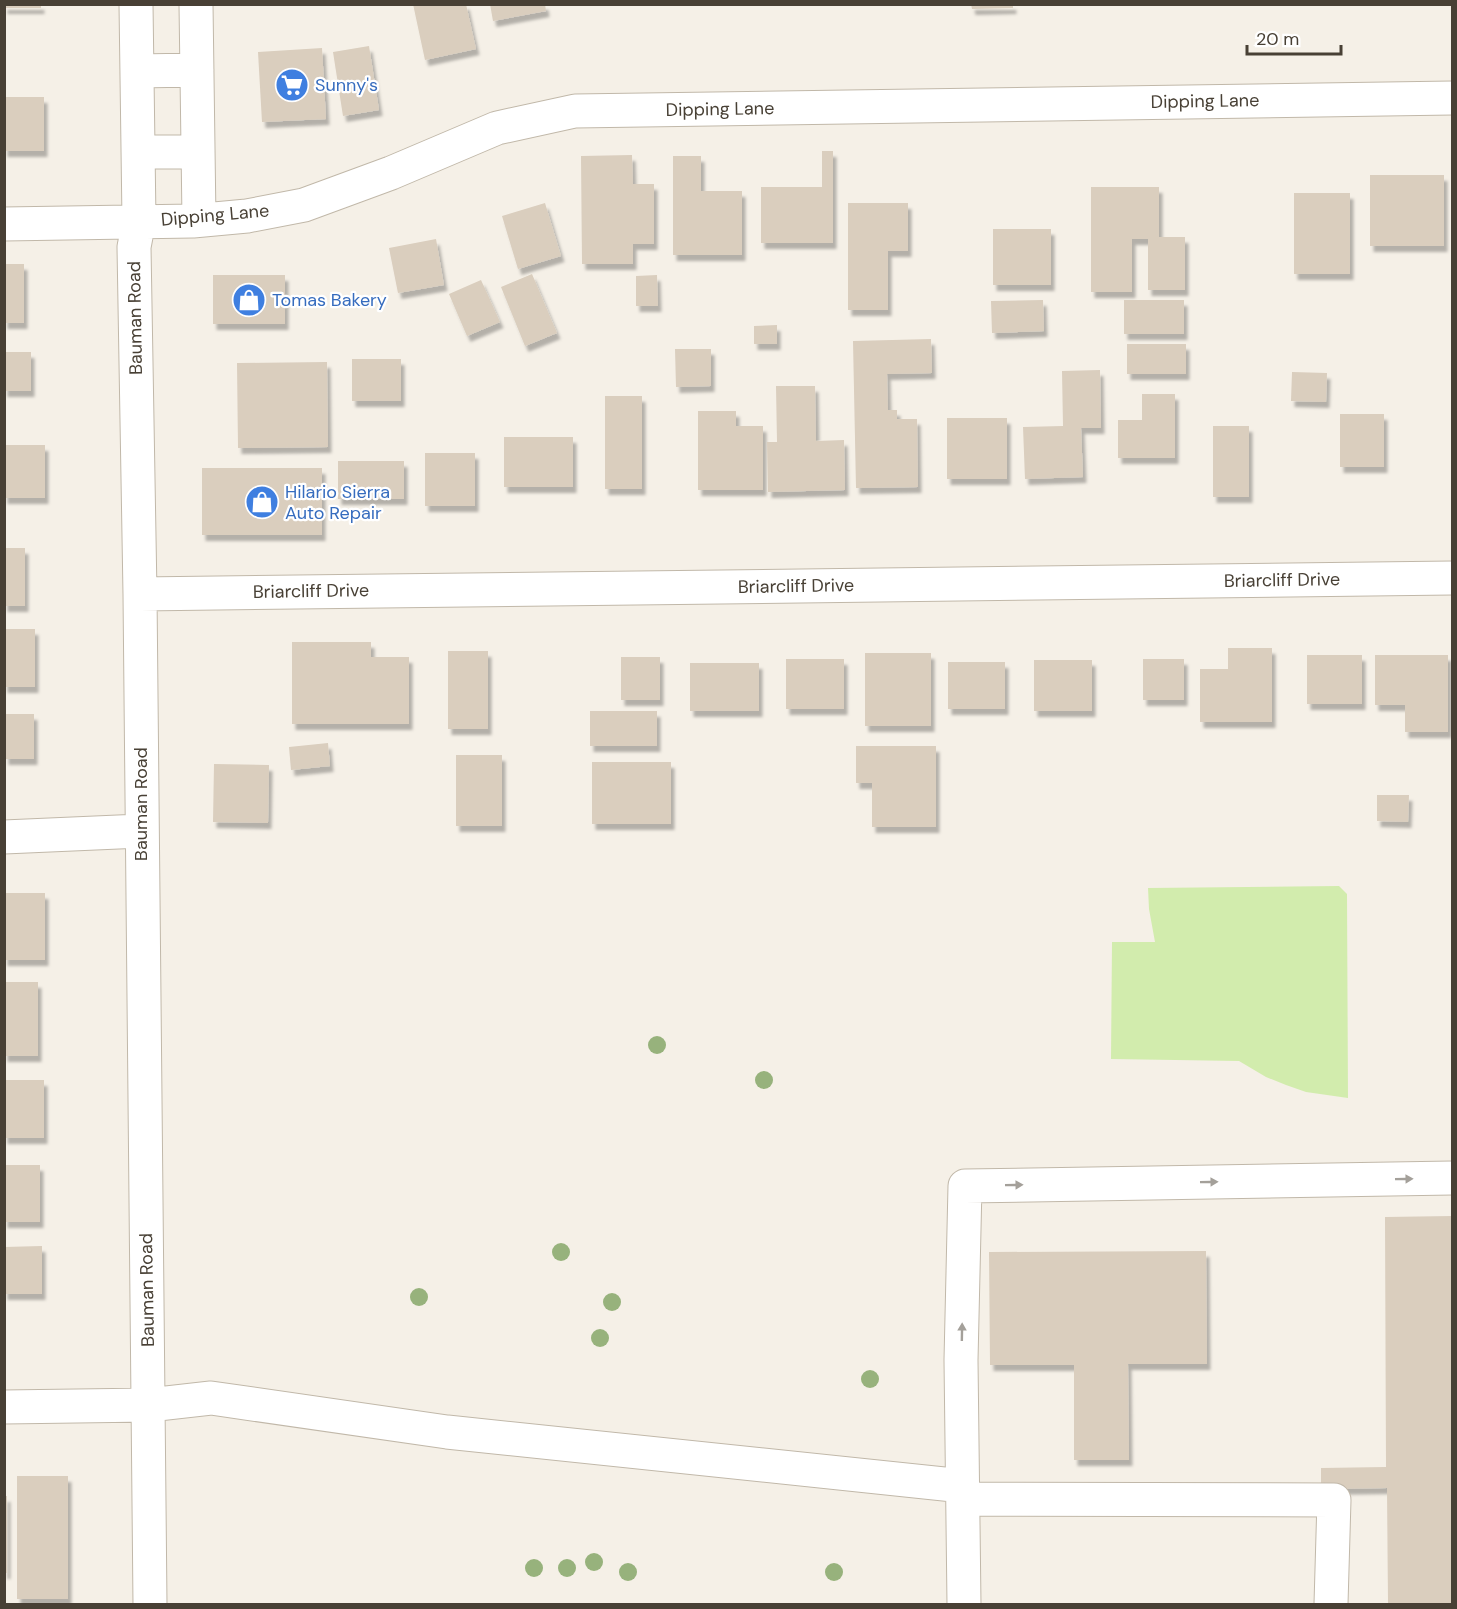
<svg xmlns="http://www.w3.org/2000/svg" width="1457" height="1609" font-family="'DM Sans',sans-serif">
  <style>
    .green { fill: #d2ecad }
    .building { fill: #dacebe; filter: url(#shadow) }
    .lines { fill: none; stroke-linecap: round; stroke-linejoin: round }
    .minor-casing { stroke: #c1b8a9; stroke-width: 35 }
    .minor { stroke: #fff; stroke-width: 33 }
    .tree { fill: #97b27c }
    .oneway { fill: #a4a09a }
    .labels { text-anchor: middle; stroke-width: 4.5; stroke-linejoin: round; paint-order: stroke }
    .shop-label { font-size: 18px; fill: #366cbe; stroke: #fff; text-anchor: start }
    .street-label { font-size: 18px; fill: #484035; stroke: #fff }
  </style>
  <defs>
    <filter id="shadow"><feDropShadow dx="3.5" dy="6" stdDeviation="1.5" flood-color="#0004"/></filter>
  </defs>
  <rect width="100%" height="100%" fill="#f5f0e7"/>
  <path class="green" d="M1339 886 1347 894 1348 1098 1306 1092 1286 1085 1266 1077 1239 1061 1111 1059 1112 942H1155L1149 909 1148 888Z"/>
  <path class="building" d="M4 4H41V8H4Z
    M413 4H466L476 49 425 60Z
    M490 4H545L546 11 493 21Z
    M971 4H1013V8L972 9Z
    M369 46 379 110 343 116 333 52Z
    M322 48 326 119 262 122 258 52Z
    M4 97H44V151H4Z
    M822 151H833V243H761V187H822Z
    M632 155 633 184H654V244H633V264H582L581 156Z
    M673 156H701V191H742V255H673Z
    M1370 175H1444V246H1370Z
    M1091 187H1159V237H1185V290H1148V239H1132V292H1091Z
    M1294 193H1350V274H1294Z
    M545 203 561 256 518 269 502 216Z
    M848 203H908V251H888V310H848Z
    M993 229H1051V285H993Z
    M436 239 444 285 398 293 389 248Z
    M4 264H24V323H4Z
    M532 274 557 333 525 346 501 287Z
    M213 275H285V324H213Z
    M657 275 658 306H636V276Z
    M481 280 500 322 467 336 449 294Z
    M1043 300 1044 331 992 333 991 301Z
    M1124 300H1184V334H1124Z
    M777 325V344H754V326Z
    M931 339 932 373 887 374 888 410H897V419H917L918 487 856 488 853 341Z
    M1127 344H1186V374H1127Z
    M675 349H711V386L676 387Z
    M4 352H31V391H4Z
    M352 359H401V401H352Z
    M327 362 328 447 238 448 237 363Z
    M1100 370 1101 428H1081L1083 477 1025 479 1023 427 1063 426 1062 371Z
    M1292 372 1327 373 1326 402 1291 401Z
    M776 386H815L816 441 844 440 845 490 768 492 767 442H777Z
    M1142 394H1175V458H1118V420H1142Z
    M605 396H642V489H605Z
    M698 411H736V426H763V490H698Z
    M1340 414H1384V467H1340Z
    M947 418H1007V479H947Z
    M1213 426H1249V497H1213Z
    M504 437H573V487H504Z
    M4 445H45V498H4Z
    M425 453H475V506H425Z
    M338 461H404V499H338Z
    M202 468H322V535H202Z
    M4 548H25V606H4Z
    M4 629H35V687H4Z
    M292 642H371V657H409V724H292Z
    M1228 648H1272V722H1200V669H1228Z
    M448 651H488V729H448Z
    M865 653H931V726H865Z
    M1307 655H1362V704H1307Z
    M1375 655H1448V732H1405V705H1375Z
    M621 657H660V700H621Z
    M786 659H844V709H786Z
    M1143 659H1184V700H1143Z
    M1034 660H1092V711H1034Z
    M948 662H1005V709H948Z
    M690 663H759V711H690Z
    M590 711H657V746H590Z
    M5 714H34V759H5Z
    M328 743 330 766 291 770 289 747Z
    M856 746H936V827H872V783H856Z
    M456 755H502V826H456Z
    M592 762H671V824H592Z
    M214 764 269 765 268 823 213 822Z
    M1377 795H1409L1408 822 1377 821Z
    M4 893H45V960H4Z
    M4 982H38V1056H4Z
    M4 1080H44V1138H4Z
    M4 1165H40V1222H4Z
    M1452 1216V1604H1388L1387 1488 1321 1489V1468L1386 1467 1385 1217Z
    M42 1246V1294H4V1247Z
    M1206 1251 1207 1364H1128L1129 1460H1074V1365H990L989 1252Z
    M17 1476H68V1599H17Z
    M4 1496H7V1573H4Z"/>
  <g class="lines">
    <defs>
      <path id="minor" d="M136 4 139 221 134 247 140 594 150 1604
        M196 4 199 220
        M137 71 197 70
        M138 152H198
        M4 224 193 221 247 216 304 205 391 173 497 128 575 111 1452 98
        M140 594 1452 578
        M4 837 141 831
        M4 1407 149 1405 211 1398 447 1432 963 1486
        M964 1499 1334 1500 1331 1604
        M964 1604 961 1360 965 1186 1452 1178"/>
    </defs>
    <use href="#minor" class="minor-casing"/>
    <use href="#minor" class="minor"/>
  </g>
  <g class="tree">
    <circle cx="657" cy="1045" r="9"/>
    <circle cx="764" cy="1080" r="9"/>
    <circle cx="561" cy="1252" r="9"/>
    <circle cx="419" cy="1297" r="9"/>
    <circle cx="612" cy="1302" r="9"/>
    <circle cx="600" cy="1338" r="9"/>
    <circle cx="870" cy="1379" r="9"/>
    <circle cx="594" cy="1562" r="9"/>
    <circle cx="534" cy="1568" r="9"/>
    <circle cx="567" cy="1568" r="9"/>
    <circle cx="628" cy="1572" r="9"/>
    <circle cx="834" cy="1572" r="9"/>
  </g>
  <defs><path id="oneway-solid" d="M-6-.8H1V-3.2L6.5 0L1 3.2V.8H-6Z" transform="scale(1.5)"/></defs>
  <g class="oneway">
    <use href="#oneway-solid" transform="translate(1404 1179) rotate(-1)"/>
    <use href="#oneway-solid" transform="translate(1209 1182) rotate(-1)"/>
    <use href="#oneway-solid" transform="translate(1014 1185) rotate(-1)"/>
    <use href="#oneway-solid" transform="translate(962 1332) rotate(-89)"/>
  </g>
  <defs>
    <symbol id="supermarket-disc" viewBox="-11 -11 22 22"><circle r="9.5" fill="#3f7fe0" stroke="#fff"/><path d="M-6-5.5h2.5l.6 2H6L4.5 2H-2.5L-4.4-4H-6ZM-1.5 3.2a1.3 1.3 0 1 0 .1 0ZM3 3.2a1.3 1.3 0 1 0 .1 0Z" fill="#fff"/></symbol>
    <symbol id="shop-disc" viewBox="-11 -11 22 22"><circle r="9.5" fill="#3f7fe0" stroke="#fff"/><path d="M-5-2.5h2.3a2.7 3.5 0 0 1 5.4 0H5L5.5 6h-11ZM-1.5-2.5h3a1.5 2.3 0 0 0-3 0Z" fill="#fff"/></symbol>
  </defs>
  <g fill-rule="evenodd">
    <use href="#supermarket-disc" x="273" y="66" width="38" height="38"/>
    <use href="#shop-disc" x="230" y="281" width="38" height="38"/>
    <use href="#shop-disc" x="243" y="483" width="38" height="38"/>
  </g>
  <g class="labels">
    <g class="shop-label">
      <text x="315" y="91">Sunny's</text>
      <text x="272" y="306">Tomas Bakery</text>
      <text x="285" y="498">Hilario Sierra<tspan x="285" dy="21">Auto Repair</tspan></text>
    </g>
    <g class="street-label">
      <text transform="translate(1205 101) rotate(-1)" y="6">Dipping Lane</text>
      <text transform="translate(720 109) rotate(-1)" y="6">Dipping Lane</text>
      <text transform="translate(215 215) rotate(-5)" y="6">Dipping Lane</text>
      <text transform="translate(135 318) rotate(-91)" y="6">Bauman Road</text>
      <text transform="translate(1282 580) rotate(-1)" y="6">Briarcliff Drive</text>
      <text transform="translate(796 586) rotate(-1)" y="6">Briarcliff Drive</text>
      <text transform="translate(311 591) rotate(-1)" y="6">Briarcliff Drive</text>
      <text transform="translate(141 804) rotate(-90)" y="6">Bauman Road</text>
      <text transform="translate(147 1290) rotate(-91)" y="6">Bauman Road</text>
    </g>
  </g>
  <rect width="1457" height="1609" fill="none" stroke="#484035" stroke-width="12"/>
  <path d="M1247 45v9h94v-9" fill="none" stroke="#484035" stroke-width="3"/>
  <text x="1256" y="45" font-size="18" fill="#484035" stroke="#ffffff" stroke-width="4.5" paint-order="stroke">20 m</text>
</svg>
